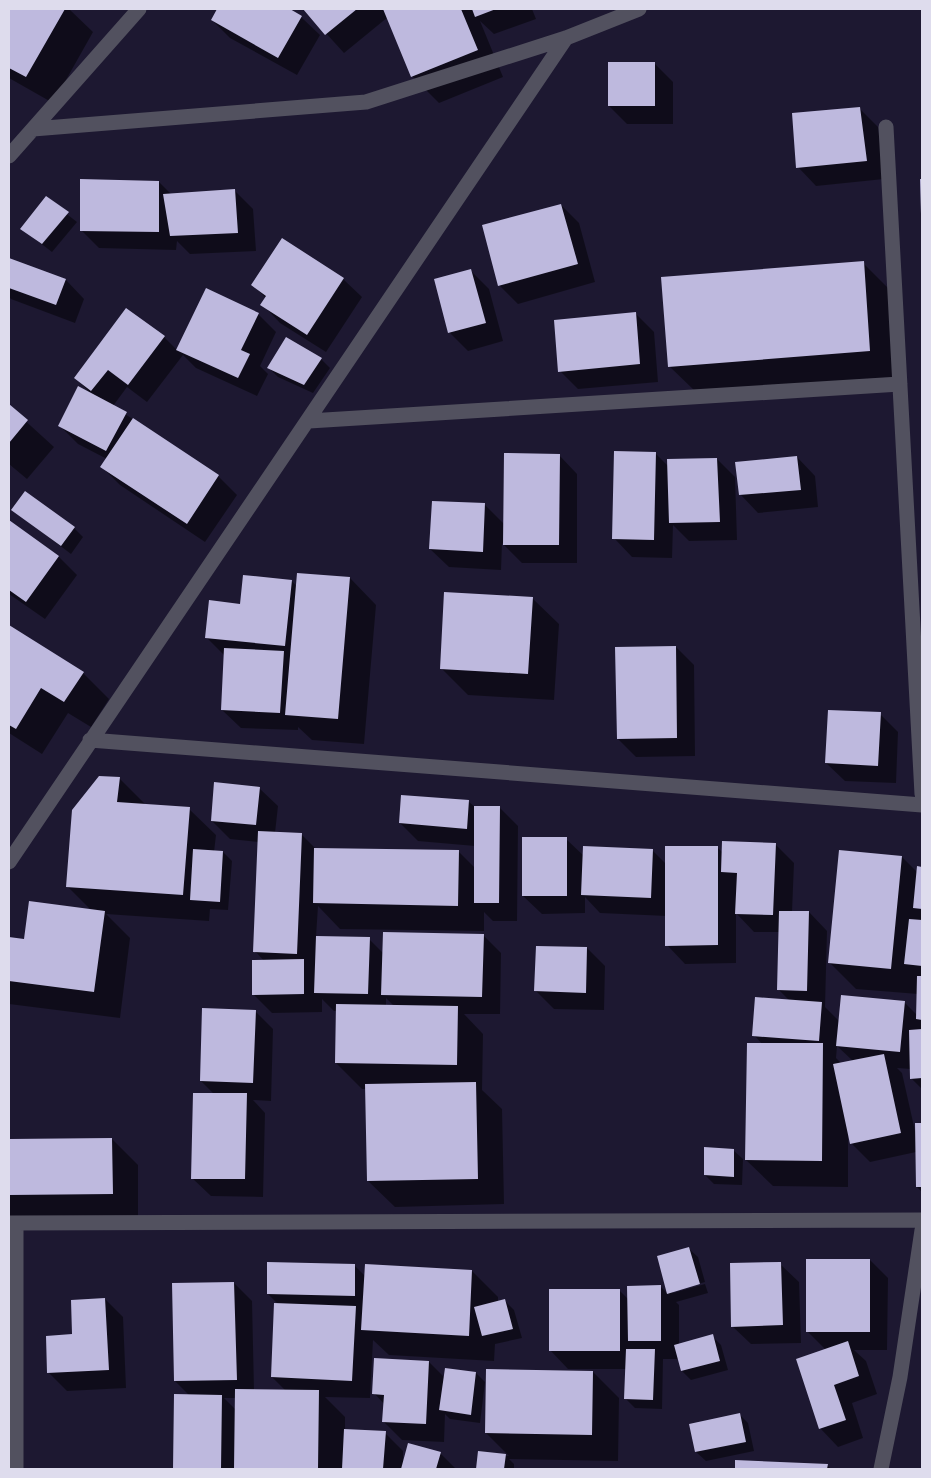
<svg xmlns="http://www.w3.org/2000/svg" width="931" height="1478" font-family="'Work Sans',sans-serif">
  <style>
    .shadow { fill: #0007; fill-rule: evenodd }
    .building { fill: #beb9de }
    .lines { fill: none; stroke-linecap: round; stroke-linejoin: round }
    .minor { stroke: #52515f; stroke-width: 15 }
  </style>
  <rect width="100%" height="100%" fill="#1d1831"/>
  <path class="shadow" d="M9 9H69L93 32 53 103 9 78Z
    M218 9H287L301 17 320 35 297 75 230 38 212 20Z
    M304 9H532L536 19 494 34 480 21 503 77 439 103 412 76 388 17 344 53Z
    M655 64 673 82V124H627L609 106Z
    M860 109 878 127 884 179 816 186 798 167Z
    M159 182 172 195 235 191 253 209 256 251 190 254 177 241 176 250 99 248 81 230Z
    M46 198 77 222 52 252 22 229Z
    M561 205 579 223 595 282 518 304 500 286 484 226Z
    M283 240 343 279 362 297 326 352 280 323 262 304 266 298 253 285Z
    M9 259 66 280 84 299 75 323 11 299 9 297Z
    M863 263 889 289 896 377 696 392 669 366Z
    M471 271 489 289 503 341 468 351 449 332Z
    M258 314 276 332 260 366 268 374 257 396 196 368 183 355 147 402 127 387 113 406 218 476 237 495 205 542 120 485 102 467 107 459 78 444 59 425 91 394 76 378 164 337 177 350Z
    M636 314 654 332 658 382 578 389 560 371Z
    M321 359 330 368 313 393 278 377 269 368Z
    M9 406 54 447 27 479 9 464Z
    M656 454 669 467 717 459 735 477 737 540 689 541 673 525 672 558 632 557 614 538Z
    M559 455 577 474V563H522L502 543 501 570 449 567 430 549 485 505 504 524Z
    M797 457 815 476 818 507 758 513 740 494Z
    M13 510 74 528 83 537 71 554Z
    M9 522 58 556 77 575 45 619 9 594Z
    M350 578 376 605 364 744 312 740 298 727V730L241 728 222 710 225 656 206 637 241 605 292 581 297 587Z
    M532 598 559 624 554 700 468 695 441 668Z
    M9 627 83 673 109 699 91 727 68 713 42 754 9 733Z
    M676 647 694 665 695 756 636 757 618 739Z
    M880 714 898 732 896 783 845 781 826 763Z
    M119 778 145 804 189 809 216 835 214 852H223L232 861 228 910 210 909 209 921 106 914 130 938 120 1018 9 1004V939L25 941 91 910 67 886Z
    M259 788 278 806 275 833 301 834 316 849 458 851 475 868V846L418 841 400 823 469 802 475 807 500 808 518 826 517 921H493L484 912V931L340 929 318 906 316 937 369 939 383 953 483 935 501 953 500 1014H464L483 1034 482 1090 502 1109 504 1204 395 1207 368 1181 367 1089H362L336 1063 337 1011H334L322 999V1012L272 1013 253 994 264 961 255 951 259 842 230 839 212 821ZM386 998 394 1006H386Z
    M566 839 584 856 653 851 666 864 717 847 723 853 776 845 794 863 792 912H809L827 931 825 1007 840 1022 904 1002 917 1015 918 994 856 989 829 962 902 857 918 873V867L922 868V1089L911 1078V1069L897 1068 902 1073 915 1131 916 1124H922V1192L917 1187 916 1152 870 1162 851 1143 848 1135V1187L773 1186 746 1160 763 1045 754 1035 789 1000 778 989 779 932H754L736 913V963L685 964 667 945V916L600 913 585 897V913L542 914 523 896ZM837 1046 853 1061 841 1063 836 1058Z
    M587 948 605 966 604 1010 554 1009 536 991Z
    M255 1011 273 1029 271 1101 253 1100 265 1113 263 1197 211 1196 192 1178 214 1094 201 1081Z
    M112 1139 138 1165V1220L9 1222V1140Z
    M733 1150 743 1159 742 1185 714 1184 705 1175Z
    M688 1248 698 1257 705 1282 673 1291V1293L705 1284 708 1293 676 1302 679 1305V1345L712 1336 721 1345 728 1370 691 1380 682 1371 679 1359H663L662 1409 635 1408 626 1399 627 1369H568L550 1350 619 1290 629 1300 660 1286 669 1295 658 1257Z
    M870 1260 888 1278 887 1350H854L866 1361 877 1394 852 1403 863 1438 838 1447 820 1428 826 1350 807 1331Z
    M780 1264 799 1282 801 1343 751 1344 732 1326Z
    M355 1266 365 1276 472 1271 498 1297V1302L505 1301 514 1310 522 1338 495 1344 494 1361 389 1355 373 1340 370 1398 325 1397 345 1417V1430L385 1433 403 1451V1463L440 1453 456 1469H175V1395L190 1396 175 1381 234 1283 252 1301 254 1390 286 1391 272 1377 278 1304 268 1294ZM224 1398H236V1410Z
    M105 1299 123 1317 126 1388 67 1391 48 1372 74 1336Z
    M429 1362 445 1378 476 1373 485 1382 480 1423 450 1419 445 1414 444 1442 402 1440 384 1422 385 1405 374 1393Z
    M593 1372 619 1398 618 1461 509 1459 514 1464V1469H477L479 1452 509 1456 486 1433Z
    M739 1414 748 1423 754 1451 706 1461 696 1452Z
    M736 1462 827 1465 831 1469H736Z"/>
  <path class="building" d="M9 9H65L26 77 9 68Z
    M217 9H290L302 16 278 58 211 20Z
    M303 9H357L325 35Z
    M383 9H461L478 50 411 77Z
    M472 9H496L475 17Z
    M608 62H655V106H608Z
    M860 107 867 161 796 168 792 113Z
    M80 179 159 181V232L80 231Z
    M920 179H922V214H921Z
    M235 189 238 233 170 236 163 194Z
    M46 196 69 212 42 244 20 229Z
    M561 204 578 264 498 286 482 225Z
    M282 238 344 278 307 335 260 305 266 296 251 285Z
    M9 258 66 279 56 305 9 288Z
    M864 261 870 351 668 367 661 277Z
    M471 269 486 323 448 333 434 279Z
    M206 288 259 313 241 350 250 354 238 378 176 350Z
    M126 308 165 336 128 385 108 370 91 391 74 378Z
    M636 312 640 364 558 372 554 320Z
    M286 337 322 358 304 385 267 368Z
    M78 386 127 412 106 451 58 426Z
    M9 404 28 420 9 443Z
    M133 418 219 475 187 524 100 467Z
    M614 451 656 452 654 540 612 539Z
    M504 453 560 454 559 545H503Z
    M797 456 801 490 739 495 735 462Z
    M717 458 720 522 669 523 667 459Z
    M25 491 75 527 61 546 11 510Z
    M432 501 485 503 483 552 429 549Z
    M9 520 59 556 26 602 9 590Z
    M297 573 350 577 338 719 285 715Z
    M243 575 292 580 285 646 205 638 209 600 240 604Z
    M444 592 533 597 528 674 440 669Z
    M9 625 84 672 64 702 41 688 16 729 9 725Z
    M676 646 677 738 617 739 615 647Z
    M224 648 284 651 280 713 221 710Z
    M828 710 881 712 878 766 825 763Z
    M99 776 120 777 117 802 190 807 183 895 66 887 72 810Z
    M214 782 260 787 256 825 211 821Z
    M401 795 469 800 467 829 399 823Z
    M474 806H500L499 903H474Z
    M258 831 302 833 297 954 253 952Z
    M522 837H567V896H522Z
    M722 841 776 843 773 915 735 914 737 873 721 872Z
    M583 846 653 849 651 898 581 895Z
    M665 846H718V945L665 946Z
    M314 848 459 850 458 906 313 903Z
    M193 849 223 851 220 902 190 900Z
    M839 850 902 856 891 969 828 963Z
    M917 866 922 867V909L913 908Z
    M29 901 105 911 94 992 9 981V937L24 939Z
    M779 911H809L807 991 777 990Z
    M909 919 922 920V966L904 964Z
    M383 932 484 934 482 997 381 995Z
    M316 936 370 937 368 994 314 993Z
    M536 946 587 947 586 993 534 991Z
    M304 959V994L252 995V960Z
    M917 976H922V1020L916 1019Z
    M841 995 905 1001 900 1052 836 1046Z
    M755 997 822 1002 819 1041 752 1036Z
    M336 1004 458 1006 457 1065 335 1063Z
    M202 1008 256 1010 253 1083 200 1081Z
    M922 1029V1078L910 1079 909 1030Z
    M747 1043H823L822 1161 745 1160Z
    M884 1054 901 1133 850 1144 833 1064Z
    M476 1082 478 1179 367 1181 365 1084Z
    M193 1093H247L245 1179H191Z
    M915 1123H922V1187H916Z
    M112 1138 113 1194 9 1195V1139Z
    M704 1147 734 1149V1177L704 1175Z
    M689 1247 700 1284 667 1294 657 1256Z
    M806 1259H870V1332H806Z
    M267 1262 355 1264V1296L267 1294Z
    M781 1262 783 1325 731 1327 730 1263Z
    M365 1264 472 1270 469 1336 361 1330Z
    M234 1282 237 1380 174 1381 172 1283Z
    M661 1285V1341H628L627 1286Z
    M549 1289H620V1351H549Z
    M105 1298 109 1370 47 1373 46 1336 72 1334 71 1300Z
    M505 1299 513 1329 482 1336 474 1307Z
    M274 1303 356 1306 352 1381 271 1377Z
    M713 1334 720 1361 681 1371 674 1345Z
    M848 1341 859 1376 834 1385 846 1420 819 1429 796 1359Z
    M626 1349H655L653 1400 624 1399Z
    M374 1358 429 1361 426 1424 382 1422 384 1395 372 1394Z
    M445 1368 476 1372 471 1415 439 1410Z
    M486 1369 593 1371 592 1435 485 1433Z
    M235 1389 319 1390 318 1469H234Z
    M174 1394 222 1395 221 1469H173Z
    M740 1413 746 1442 695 1452 689 1424Z
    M344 1429 386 1431 383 1469H342Z
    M408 1443 441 1452 436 1469H401Z
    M478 1451 506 1454 504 1469H476Z
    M735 1460 828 1464 827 1469H735Z"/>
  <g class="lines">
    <path class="minor" d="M886 127 922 794
      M33 129 366 102 566 38 639 9
      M9 156 139 9
      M309 421 900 384
      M90 740 922 805
      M9 862 566 38
      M9 1223 922 1220
      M16 1469V1223
      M881 1469 900 1377 922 1230"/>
  </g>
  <rect width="931" height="1478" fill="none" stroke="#dedced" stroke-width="20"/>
</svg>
